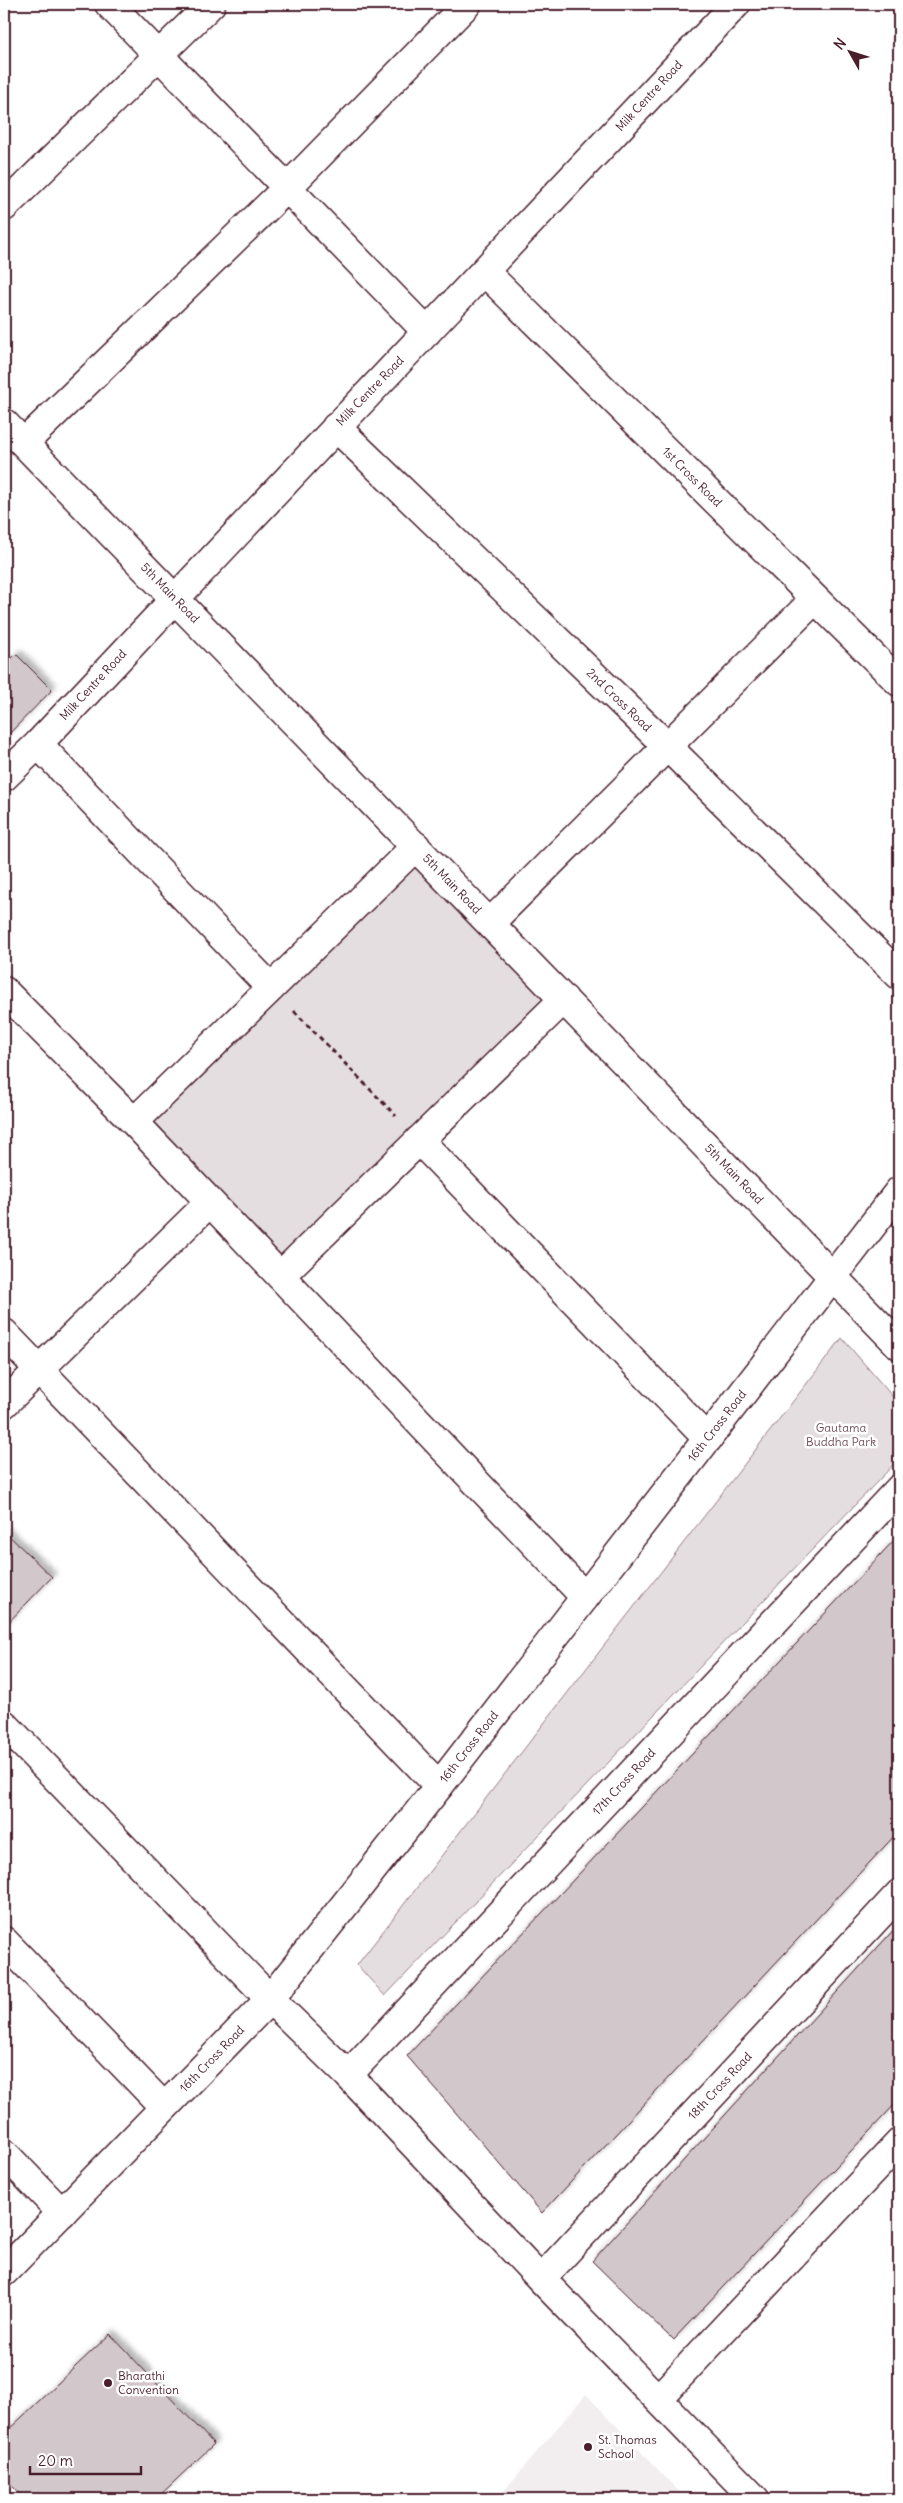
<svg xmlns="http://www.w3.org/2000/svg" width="903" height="2503" font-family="Delius,sans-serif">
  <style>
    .built { fill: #f2eeef }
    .green { fill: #e5dee0; stroke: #987e86 }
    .building { fill: #d2c7cb; stroke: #4a1f2b; filter: url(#shadow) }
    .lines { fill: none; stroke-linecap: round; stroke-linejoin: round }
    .street-casing { stroke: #4a1f2b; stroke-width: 31 }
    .secondary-casing { stroke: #4a1f2b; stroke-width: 31 }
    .path { stroke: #4a1f2b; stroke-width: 3; stroke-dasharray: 5 4; stroke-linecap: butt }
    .street { stroke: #fff; stroke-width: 28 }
    .secondary { stroke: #fff; stroke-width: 28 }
    .poi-dot { fill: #4a1f2b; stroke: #fff; stroke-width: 2 }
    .labels { text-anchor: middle; stroke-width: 5; stroke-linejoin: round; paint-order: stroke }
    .street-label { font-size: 12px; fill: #4a1f2b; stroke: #fff }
    .park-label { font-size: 12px; fill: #714f58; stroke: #fff }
    .poi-label { font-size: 12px; fill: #4a1f2b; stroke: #fff; text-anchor: start }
  </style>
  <defs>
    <filter id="shadow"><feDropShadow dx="4.5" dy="-4.5" stdDeviation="2.5" flood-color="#0004"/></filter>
  </defs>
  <rect width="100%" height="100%" fill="#fff"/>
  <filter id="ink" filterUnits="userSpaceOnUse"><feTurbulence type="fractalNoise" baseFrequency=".02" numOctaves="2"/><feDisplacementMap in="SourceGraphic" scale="10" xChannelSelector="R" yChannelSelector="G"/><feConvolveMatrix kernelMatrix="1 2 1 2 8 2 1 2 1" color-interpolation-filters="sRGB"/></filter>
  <g filter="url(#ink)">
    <path class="built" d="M586 2394 686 2499H497Z"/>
    <path class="green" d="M415 867 544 1000 279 1257 151 1124Z
      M842 1338 899 1404V1459L385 1996 357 1965Z"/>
    <path class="building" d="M16 654 52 690 4 739V666Z
      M4 1531 52 1577 4 1627Z
      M899 1535V1831L542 2213 407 2056Z
      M899 1924V2100L673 2340 592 2261Z
      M110 2334 214 2444 156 2499H24L4 2477V2431L5 2433Z"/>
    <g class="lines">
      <defs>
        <path id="street" d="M109 4 427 332
          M4 207 211 4
          M484 271 899 682
          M4 423 899 1345
          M336 427 667 746 899 975
          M24 443 287 188 467 4
          M38 744 271 988
          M4 777 38 744 736 4
          M490 923 815 599
          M4 991 134 1122 585 1597
          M134 1122 416 846
          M419 1140 708 1439
          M280 1276 564 999
          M4 1333 439 1786
          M4 1404 210 1202
          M4 1724 270 1999 348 2075 541 2279 755 2499
          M4 1941 164 2107
          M348 2075 899 1489
          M4 2153 62 2213
          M541 2279 899 1894
          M658 2399 899 2143"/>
        <path id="secondary" d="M4 2272 270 1999 439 1786 899 1191"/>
      </defs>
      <use href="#street" class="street-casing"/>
      <use href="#secondary" class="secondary-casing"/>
      <path class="path" d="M294 1011 396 1116"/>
      <use href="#street" class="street"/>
      <use href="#secondary" class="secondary"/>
    </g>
  </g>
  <g class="poi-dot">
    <circle cx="108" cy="2383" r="5"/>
    <circle cx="588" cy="2447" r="5"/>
  </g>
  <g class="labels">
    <g class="street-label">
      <text transform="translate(649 96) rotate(-47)" y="4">Milk Centre Road</text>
      <text transform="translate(370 391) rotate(-46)" y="4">Milk Centre Road</text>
      <text transform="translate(692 477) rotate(45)" y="4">1st Cross Road</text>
      <text transform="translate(170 593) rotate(46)" y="4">5th Main Road</text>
      <text transform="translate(93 685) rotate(-47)" y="4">Milk Centre Road</text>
      <text transform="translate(619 700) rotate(44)" y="4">2nd Cross Road</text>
      <text transform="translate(452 884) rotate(46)" y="4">5th Main Road</text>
      <text transform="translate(734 1174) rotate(46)" y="4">5th Main Road</text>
      <text transform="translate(717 1426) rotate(-52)" y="4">16th Cross Road</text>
      <text transform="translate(469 1747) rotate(-52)" y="4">16th Cross Road</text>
      <text transform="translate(624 1782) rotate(-47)" y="4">17th Cross Road</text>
      <text transform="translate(212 2059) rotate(-46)" y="4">16th Cross Road</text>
      <text transform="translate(720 2086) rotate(-47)" y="4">18th Cross Road</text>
    </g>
    <g class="park-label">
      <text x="841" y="1432">Gautama<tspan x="841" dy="14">Buddha Park</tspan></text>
    </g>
    <g class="poi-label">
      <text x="118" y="2380">Bharathi<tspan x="118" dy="14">Convention</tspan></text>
      <text x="598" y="2444">St. Thomas<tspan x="598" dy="14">School</tspan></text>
    </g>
  </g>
  <rect width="903" height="2503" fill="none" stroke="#fff" stroke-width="20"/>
  <rect x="10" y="10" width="883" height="2483" fill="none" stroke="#4a1f2b" stroke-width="2" filter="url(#ink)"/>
  <g transform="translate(850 52) rotate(309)" stroke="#ffffff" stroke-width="4" paint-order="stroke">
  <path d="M0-4L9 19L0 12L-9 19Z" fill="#4a1f2b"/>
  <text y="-8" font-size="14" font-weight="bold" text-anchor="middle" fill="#4a1f2b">N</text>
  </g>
  <path d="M30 2466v8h111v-8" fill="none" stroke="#4a1f2b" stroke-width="2.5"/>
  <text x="38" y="2466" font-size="15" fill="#4a1f2b" stroke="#ffffff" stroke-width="4" paint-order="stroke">20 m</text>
</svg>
